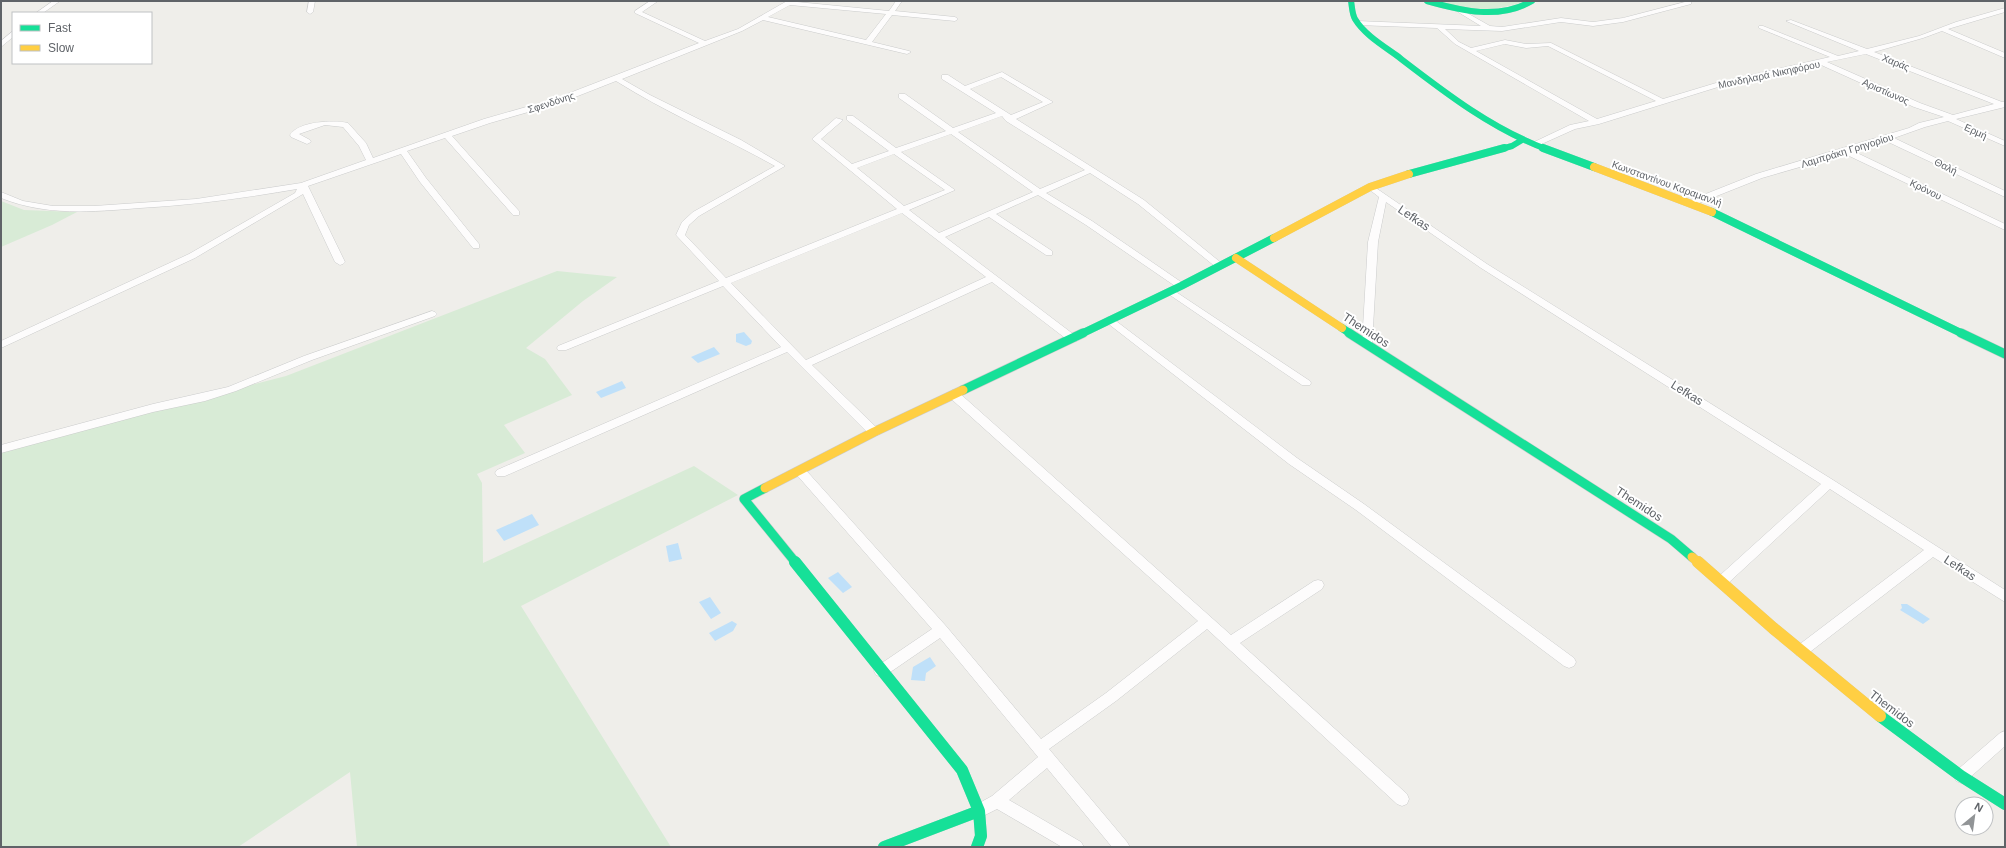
<svg xmlns="http://www.w3.org/2000/svg" width="2006" height="848" font-family="Arial,sans-serif">
  <style>
    .green { fill: #d8ebd6 }
    .water { fill: #bfe0f9 }
    .lines { fill: none; stroke-linecap: round; stroke-linejoin: round }
    .street-casing { stroke: #cbcccc; stroke-width: 1 }
    .fast-far3-casing { stroke: #cacacb; stroke-width: 6 }
    .fast-far2-casing { stroke: #cacacb; stroke-width: 8 }
    .fast-far1-casing { stroke: #cacacb; stroke-width: 10 }
    .fast-casing { stroke: #cacacb; stroke-width: 12 }
    .slow-far2-casing { stroke: #cacacb; stroke-width: 8 }
    .slow-far1-casing { stroke: #cacacb; stroke-width: 10 }
    .slow-casing { stroke: #cacacb; stroke-width: 12 }
    .street { fill: #fdfcfc; fill-rule: evenodd }
    .fast-far3 { stroke: #16e098; stroke-width: 6 }
    .fast-far2 { stroke: #16e098; stroke-width: 8 }
    .fast-far1 { stroke: #16e098; stroke-width: 9 }
    .fast { stroke: #16e098; stroke-width: 12 }
    .slow-far2 { stroke: #ffcf43; stroke-width: 8 }
    .slow-far1 { stroke: #ffcf43; stroke-width: 9 }
    .slow { stroke: #ffcf43; stroke-width: 12 }
    .labels { text-anchor: middle; stroke-width: 4; stroke-linejoin: round; paint-order: stroke }
    .far-street-label { font-size: 10px; fill: #5f6368; stroke: #fff }
    .street-label { font-size: 12px; fill: #5f6368; stroke: #fff }
  </style>
  <rect width="100%" height="100%" fill="#efeeea"/>
  <path class="green" d="M1438 1H1527C1492 12 1472 12 1438 1Z
    M1 201 24 210 77 212 52 225 1 247Z
    M557 271 617 277 583 301 526 348 545 359 572 395 504 425 525 453 477 474 482 483 483 563 694 466 738 495 521 606 671 847H357L350 772 238 847H1V448L12 447 286 376Z"/>
  <path class="water" d="M744 332 752 341 751 344 746 346 736 342V334Z
    M714 347 720 354 698 363 691 357Z
    M622 381 626 388 601 398 596 392Z
    M532 514 539 525 504 541 496 530Z
    M678 543 682 559 669 562 666 546Z
    M838 572 852 587 843 593 828 578Z
    M710 597 721 613 711 619 699 602Z
    M1901 604H1907L1930 619 1923 624 1900 610 1902 608Z
    M732 621 737 624 733 631 715 641 709 633Z
    M930 657 936 666 926 673 925 681 911 680 913 667Z"/>
  <g class="lines">
    <defs>
      <path id="street" d="M53 1H60L43 13H36Z
        M309 1H315L313 12 310 14 307 12Z
        M650 1H658L642 12 705 41 738 29 787 1 889 11 896 1H902L895 11 955 17 958 19 955 21 892 15 872 42 909 51 911 52 907 54 763 20 742 31 622 79 650 95 741 140 785 166 699 216 689 225 685 235 726 278 897 209 812 139 836 118 843 120 821 139 852 164 889 151 847 120V116H853L896 148 946 131 899 98V94H905L953 128 996 113 942 79V75H948L965 86 1002 72 1053 102 1016 119 1144 200 1225 266 1220 269 1217 268 1138 204 1090 173 1046 193 1092 221 1184 284 1186 286 1184 288H1178L1086 225 1038 195 996 214 1052 251V255H1046L989 217 945 237 1077 337 1078 339 1077 341H1069L992 282 812 365 878 429 880 432 878 435H870L787 352 505 476H497L495 473 497 470 781 347 723 286 566 350H558L557 348 558 346 719 281 676 235 682 222 693 212 775 166C723 137 667 113 616 81L560 103 490 123 452 136 519 211V215H513L445 138 407 151 426 178 479 244V248H473L420 182 401 154 308 186 345 262 343 264 340 265 335 262 303 194 195 258 1 348V341L189 254 295 193 297 189C245 198 193 205 140 208 92 212 46 216 1 198V192L23 201 53 206H94L196 199 301 183 366 160 359 146 343 127 325 125 299 134 310 140 311 142 307 144 291 137 290 135C299 121 333 120 348 123L366 143 373 158 484 119 554 99 699 43 635 13V11ZM790 5 886 14 866 40 768 17ZM1001 77 1043 102 1011 115 970 89ZM1002 116 1006 121 1085 170 1040 189 958 132ZM951 134 1033 192 939 233 909 210 955 190 901 152ZM894 154 945 190 904 206 857 168ZM902 213 986 277 806 360 731 283Z
        M1689 1 1691 2V4L1623 22 1593 26 1561 22 1502 31 1445 29 1459 42 1471 48 1505 40 1526 44 1551 43 1663 99 1716 83 1830 57 1759 28V26H1763L1838 56 1859 51 1786 21 1791 20 1867 49 1919 36 1956 22 2005 8V12L1948 29 2005 53V58L1942 31 1923 38 1874 52 2002 102H2005V107L1956 119 2005 141V146L1948 121 1925 127 1894 138 2005 191V197L1886 141 1853 151 2005 224V230L1845 154 1762 178 1694 205H1688V201L1756 174 1909 128 1919 123 1944 117 1914 107 1819 64 1718 87 1599 124 1575 129 1535 147 1531 145 1532 143 1570 125 1589 121 1455 44 1437 28 1357 25 1354 23 1357 21 1481 26 1458 12V10L1460 9 1490 26 1502 27 1561 18 1593 22 1623 18ZM1505 44 1526 48 1548 46 1656 101 1597 119 1476 51ZM1866 54 1994 104 1953 115 1920 103 1827 62Z
        M13 31V37L1 47V41Z
        M1370 184 1487 264 1833 480 2005 590V602L1933 557 1806 655 1801 657 1796 655 1794 651 1796 647 1924 550 1830 489 1725 586 1721 587 1717 586 1715 582 1717 578 1821 484 1481 268 1386 202 1378 242 1372 344 1367 347 1363 346 1362 344 1368 242 1379 197 1366 187Z
        M1170 288 1310 381 1311 383 1310 385H1302L1167 293 1165 291Z
        M432 311 435 312 437 314 435 316 312 360 236 391 205 401 153 412 1 453V445L153 404 228 387 304 356Z
        M1109 317 1112 318 1297 458 1364 504 1574 658 1576 662 1574 666 1569 668 1564 666 1356 510 1289 464 1106 322 1104 320 1106 318Z
        M953 390 957 391 1231 635 1314 581 1318 580 1322 581 1324 585 1322 589 1240 643 1407 794 1409 799 1407 804 1402 806 1397 804 1207 629 1116 701 1049 749 1127 842 1130 847H1112L1047 768 1009 800 1081 842 1084 847H1062L997 809 979 818 974 816 971 811 974 806 992 796 1038 757 940 638 886 675 881 677 876 675 874 671 876 667 932 629 796 474 794 471 796 468H804L946 626 1041 739 1106 693 1198 621 949 397 948 394Z
        M2005 731V746L1966 781 1961 783 1956 781 1954 776 1956 771 2000 733Z"/>
      <path id="fast-far3" d="M1351 1C1352 6 1352 14 1355 19 1364 34 1382 45 1396 55 1443 91 1490 128 1546 149
        M1427 1C1462 11 1499 20 1532 1
        M1501 149 1512 146 1522 140"/>
      <path id="fast-far2" d="M1543 148 1594 167
        M1409 174 1504 148
        M1712 212 1963 334
        M1342 328 1351 334
        M1081 334 1181 286 1274 238"/>
      <path id="fast-far1" d="M1349 333 1671 539 1692 557
        M1961 333 2005 354
        M963 390 1083 333
        M765 488 744 499 796 563"/>
      <path id="fast" d="M795 562 962 770 979 811 884 847
        M1880 716 1961 776 2005 804
        M977 847 981 836 979 811"/>
      <path id="slow-far2" d="M1594 167 1712 212
        M1274 238 1370 187 1409 174
        M1236 258 1342 328"/>
      <path id="slow-far1" d="M765 488 874 432 963 390
        M1692 557 1699 563"/>
      <path id="slow" d="M1698 562 1773 628 1880 716"/>
    </defs>
    <use href="#street" class="street-casing"/>
    <use href="#fast-far3" class="fast-far3-casing"/>
    <use href="#fast-far2" class="fast-far2-casing"/>
    <use href="#fast-far1" class="fast-far1-casing"/>
    <use href="#fast" class="fast-casing"/>
    <use href="#slow-far2" class="slow-far2-casing"/>
    <use href="#slow-far1" class="slow-far1-casing"/>
    <use href="#slow" class="slow-casing"/>
    <use href="#street" class="street"/>
    <use href="#fast-far3" class="fast-far3"/>
    <use href="#fast-far2" class="fast-far2"/>
    <use href="#fast-far1" class="fast-far1"/>
    <use href="#fast" class="fast"/>
    <use href="#slow-far2" class="slow-far2"/>
    <use href="#slow-far1" class="slow-far1"/>
    <use href="#slow" class="slow"/>
  </g>
  <g class="labels">
    <g class="far-street-label">
      <text transform="translate(1896 62) rotate(22)" y="4">Χαράς</text>
      <text transform="translate(1769 74) rotate(-12)" y="4">Μανδηλαρά Νικηφόρου</text>
      <text transform="translate(1886 91) rotate(24)" y="4">Αριστίωνος</text>
      <text transform="translate(551 102) rotate(-18)" y="4">Σφενδόνης</text>
      <text transform="translate(1976 131) rotate(24)" y="4">Ερμή</text>
      <text transform="translate(1847 150) rotate(-17)" y="4">Λαμπράκη Γρηγορίου</text>
      <text transform="translate(1946 166) rotate(26)" y="4">Θαλή</text>
      <text transform="translate(1667 183) rotate(20)" y="4">Κωνσταντίνου Καραμανλή</text>
      <text transform="translate(1926 189) rotate(26)" y="4">Κρόνου</text>
    </g>
    <g class="street-label">
      <text transform="translate(1414 218) rotate(34)" y="4">Lefkas</text>
      <text transform="translate(1366 330) rotate(33)" y="4">Themidos</text>
      <text transform="translate(1687 393) rotate(32)" y="4">Lefkas</text>
      <text transform="translate(1639 504) rotate(33)" y="4">Themidos</text>
      <text transform="translate(1960 568) rotate(33)" y="4">Lefkas</text>
      <text transform="translate(1892 709) rotate(37)" y="4">Themidos</text>
    </g>
  </g>
  <rect width="2006" height="848" fill="none" stroke="#5f6368" stroke-width="4"/>
  <rect x="12" y="12" width="140" height="52" fill="#ffffff" stroke="#bfc1c3"/>
  <rect x="20" y="25" width="20" height="6" fill="#16e098" stroke="#bfc1c3"/>
  <text x="48" y="32" font-size="12" fill="#5f6368">Fast</text>
  <rect x="20" y="45" width="20" height="6" fill="#ffcf43" stroke="#bfc1c3"/>
  <text x="48" y="52" font-size="12" fill="#5f6368">Slow</text>
  <g transform="translate(1974 816) rotate(29)"><circle r="19" fill="#ffffff" stroke="#bfc1c3"/>
  <path d="M0-3L7 15L0 10L-7 15Z" fill="#919496"/>
  <text y="-6" font-size="11" font-weight="bold" text-anchor="middle" fill="#5f6368">N</text>
  </g>
</svg>
